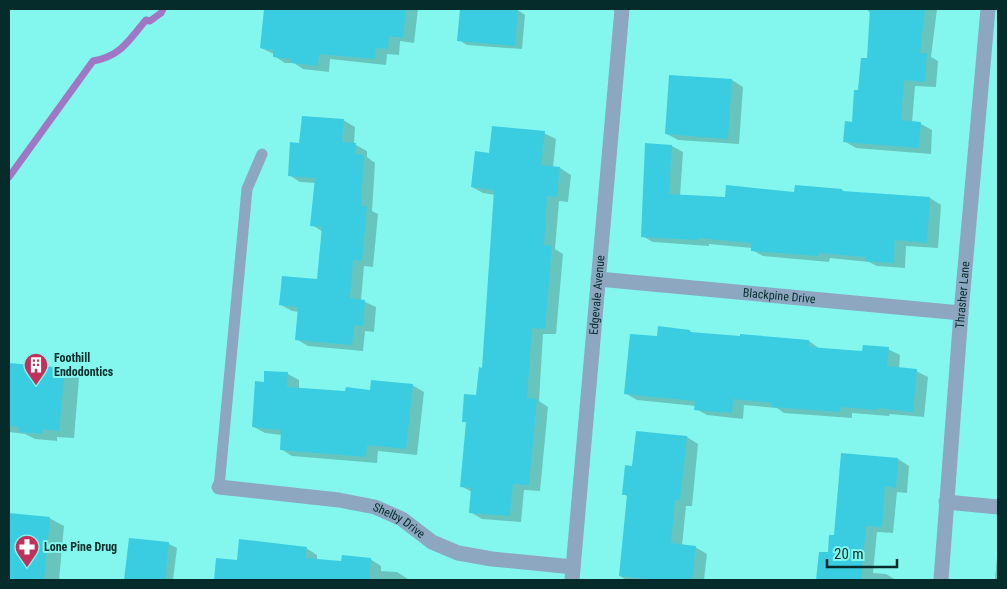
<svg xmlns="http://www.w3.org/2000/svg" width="1007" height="589" font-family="'Roboto Condensed',sans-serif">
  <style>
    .shadow { fill: #0003 }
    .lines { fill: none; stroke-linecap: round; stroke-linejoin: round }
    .stream { stroke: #a176c4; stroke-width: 7 }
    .building { fill: #3acde1 }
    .lane { stroke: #8da7c1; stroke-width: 11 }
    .street { stroke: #8da7c1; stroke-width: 15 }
    .labels { text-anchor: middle; stroke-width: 4; stroke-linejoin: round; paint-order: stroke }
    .street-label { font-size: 12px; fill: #052c2a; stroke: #83f7ee }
    .poi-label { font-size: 12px; font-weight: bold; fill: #052c2a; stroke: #83f7ee; text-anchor: start }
  </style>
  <rect width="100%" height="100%" fill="#83f7ee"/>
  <path class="shadow" d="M265 9H418L414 43 400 41 399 55 387 54 386 65 330 59 329 72 303 69 294 63H285L274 56V54L261 48Z
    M461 9 518 10 525 15 522 49 467 45 459 40Z
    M868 9H937L931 57 938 61 936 87 915 86 912 123 921 124 932 130 931 154 856 148 844 141 853 123 868 60 871 13 868 11Z
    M732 80 743 87 739 144 678 140 667 134Z
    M343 120 355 127 354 144 367 151V157L375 163 372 211 378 214 373 267 364 266 361 300 376 307 374 332 365 331 363 351 308 346 296 339 299 312 292 311 281 305 318 280 323 232 312 225 316 183 300 182 289 175 301 144Z
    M544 133 556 139 553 168H560L571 175 568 202 559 201 555 249 563 254 556 334H543L539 401 548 407 540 491 524 490 521 522 482 519 470 512 472 492 461 486 467 423 463 421 477 396 484 369 495 195 483 193 472 187 490 154Z
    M647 144 672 146 683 152 680 196 726 199 842 190 847 193 930 198 941 205 938 248 906 246 905 268 877 266 869 262 830 258 829 262 763 256 752 250V248L709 244V246L653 242 642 236Z
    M690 331 695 334 741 338V335L809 341 820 349 863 352 888 349 900 355 899 369 916 371 928 377 924 417 890 414 889 416 852 413V418L784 413 777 408 744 405 743 419 707 415 696 409V406L637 400 625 393 658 338Z
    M9 364 65 369 79 378 74 438 57 437V441L35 439 25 434 9 432Z
    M266 372 288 374 299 380V389L346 392 371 391 412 385 424 392 417 455 378 451 377 463 292 456 281 449 282 435 265 433 254 427 265 383Z
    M687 437 698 444 692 506H686L682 546 695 547 707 554 704 580H626L620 576 628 497 624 494 633 468Z
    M898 459 909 466 907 493 897 492 893 533 877 532 873 573 886 574 896 580H817L820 553 829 554 835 537Z
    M9 514 49 518 64 526 59 580H9Z
    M130 539 169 544 177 548 173 580H125Z
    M306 548 317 555V560L342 563 370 559 381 566V571L397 572 408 579V580H215L217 559 238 561Z
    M997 556H998V580H995Z"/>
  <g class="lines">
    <path class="stream" d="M9 177 93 61C121 56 128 41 146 20L150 21 161 13 163 9"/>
  </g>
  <path class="building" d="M264 9H406L403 38 389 36 388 49 376 48 375 59 319 54 318 66 291 63V59L273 57V50L260 48Z
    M460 9H518L515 46 457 41Z
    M870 9H925L920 53H927L925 82 904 80 901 120 921 122 919 148 843 142 845 121 852 122 854 90H858L861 58H867Z
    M669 75 732 79 728 139 665 134Z
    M302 116 344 119 342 142 356 143 355 154 364 155 361 206H367L362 261 353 260 350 298 365 300 363 326 354 325 352 345 295 340 298 307 279 305 282 276 317 279 322 227 310 226 315 178 288 176 290 142 299 143Z
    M492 126 545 131 541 165 560 167 557 197 547 196 544 245 552 246 545 329 532 328 527 398 537 399 529 485 513 484 510 516 469 513 471 488 460 487 466 422H462L464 394 476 395 479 367 482 368 494 190 471 187 475 151 489 153Z
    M645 143 672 145 669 194 725 197 726 185 794 192 795 185 842 189V191L930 197 927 243 895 240 894 263 865 261V257L819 253 818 256 751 251V243L698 238V240L641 237Z
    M658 326 690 330V332L740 336V334L809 340V347L862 351 863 345 889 347 887 366 917 369 913 412 878 408V410L841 407 840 412 772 407V403L733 399 732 413 694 410 695 401 624 394 630 334 657 336Z
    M9 363 65 368 59 431 43 429 42 434 19 432V427L9 426Z
    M264 371 288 372 287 387 345 391 346 387 370 390 371 380 413 384 406 449 367 445 366 457 280 450 281 430 252 427 255 381 264 382Z
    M636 431 687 436 680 500H675L671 543 696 546 692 580H656L619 576 627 495H622L625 465 632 466Z
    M841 453 898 458 896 488 885 486 882 527 866 526 861 580H816L819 552H828L829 535H834Z
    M9 513 50 517 44 580H9Z
    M129 538 169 542 165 580H124Z
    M239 539 307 547 305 558 341 561 342 555 371 558 369 580H214L216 558 237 560Z"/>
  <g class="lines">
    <path class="lane" d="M219 487 247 189 262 154"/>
    <g class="street">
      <path id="s1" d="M598 279 961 313"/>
      <path id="s2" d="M219 487 339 500 375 507 402 519 432 542 458 553 492 559 573 567"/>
      <path d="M946 502 998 507"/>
      <path id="s3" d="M572 580 622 9"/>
      <path id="s4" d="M941 580 961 313 988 9"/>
    </g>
  </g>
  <defs>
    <symbol id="building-pin" viewBox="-11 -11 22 30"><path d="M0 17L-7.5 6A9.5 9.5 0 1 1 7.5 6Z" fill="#c1325b" stroke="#83f7ee"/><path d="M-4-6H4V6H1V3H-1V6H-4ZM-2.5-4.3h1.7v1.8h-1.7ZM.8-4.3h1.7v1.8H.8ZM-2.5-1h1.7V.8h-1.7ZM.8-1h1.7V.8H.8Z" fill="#fff"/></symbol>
    <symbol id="pharmacy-pin" viewBox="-11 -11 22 30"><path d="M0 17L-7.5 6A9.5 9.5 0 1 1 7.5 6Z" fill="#c1325b" stroke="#83f7ee"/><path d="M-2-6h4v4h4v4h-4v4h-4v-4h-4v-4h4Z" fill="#fff"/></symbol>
  </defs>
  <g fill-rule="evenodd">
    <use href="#building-pin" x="22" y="351" width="28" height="38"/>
    <use href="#pharmacy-pin" x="13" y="533" width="28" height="38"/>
  </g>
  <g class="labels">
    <g class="street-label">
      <text dy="4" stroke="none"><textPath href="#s3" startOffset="286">Edgevale Avenue</textPath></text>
      <text dy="4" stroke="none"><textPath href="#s4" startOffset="286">Thrasher Lane</textPath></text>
      <text dy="4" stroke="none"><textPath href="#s1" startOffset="182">Blackpine Drive</textPath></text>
      <text dy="4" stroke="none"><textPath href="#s2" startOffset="185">Shelby Drive</textPath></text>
    </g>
    <g class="poi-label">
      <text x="54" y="362">Foothill<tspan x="54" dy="14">Endodontics</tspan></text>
      <text x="44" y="551">Lone Pine Drug</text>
    </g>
  </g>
  <rect width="1007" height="589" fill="none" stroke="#052c2a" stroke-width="20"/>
  <path d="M827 559v8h70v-8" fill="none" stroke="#052c2a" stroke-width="2.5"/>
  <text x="834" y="559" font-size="15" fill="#052c2a" stroke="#83f7ee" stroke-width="4" paint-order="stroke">20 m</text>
</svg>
